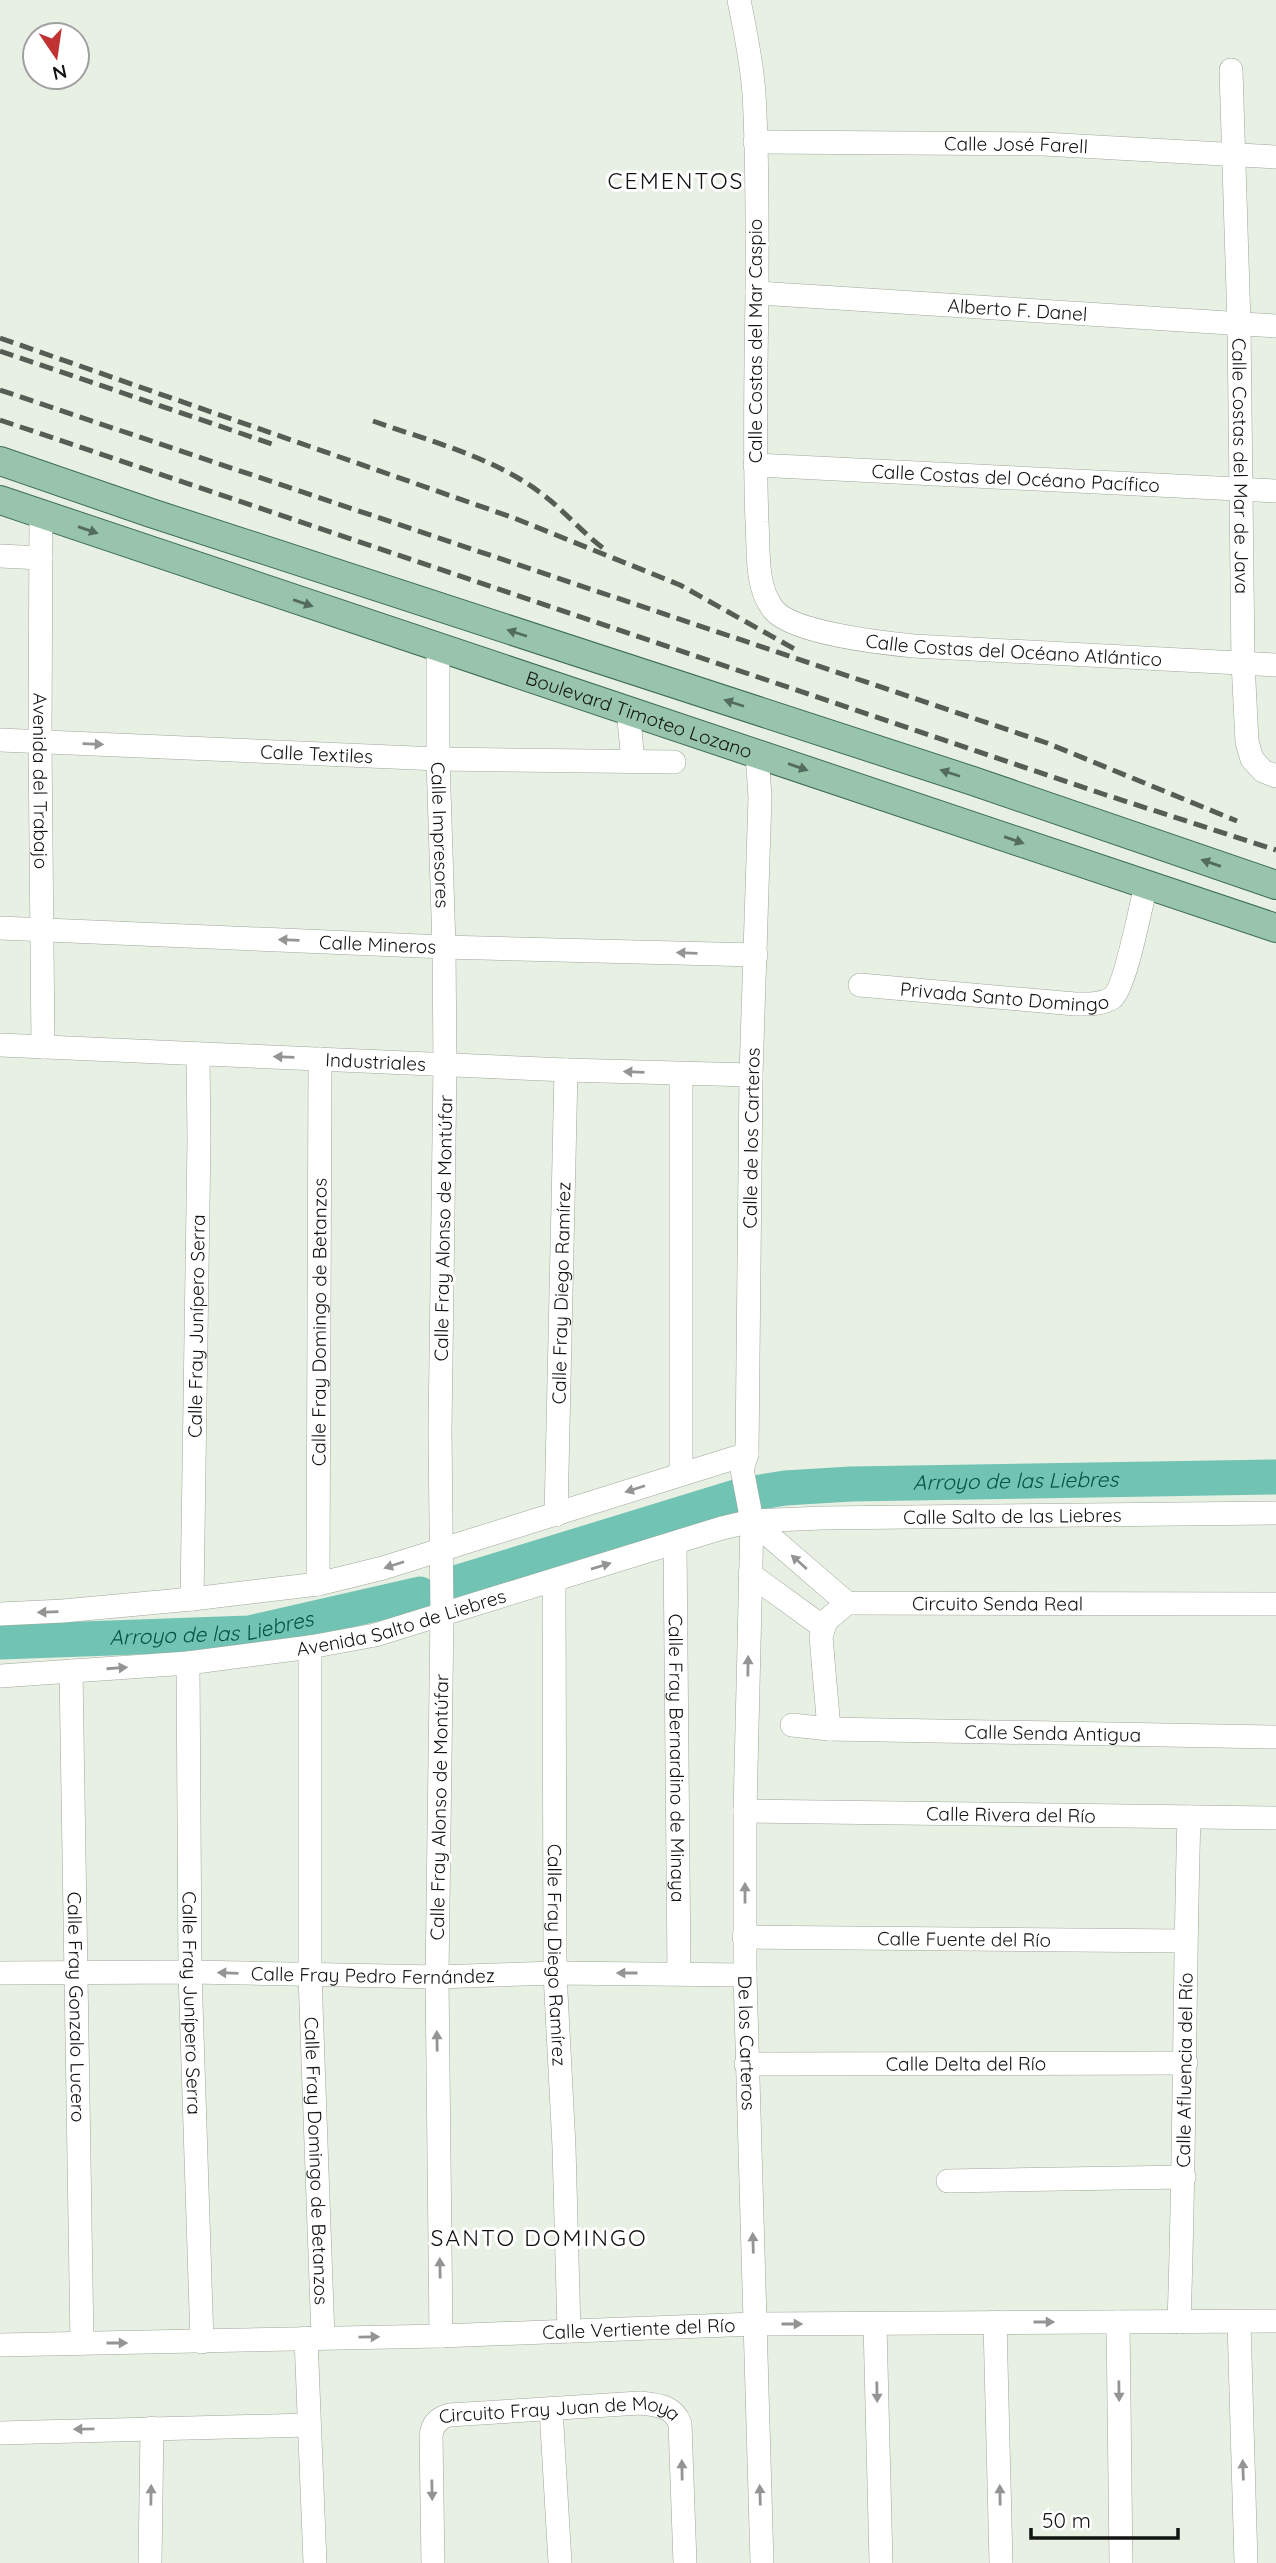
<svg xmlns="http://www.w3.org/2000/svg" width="1276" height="2563" font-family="Quicksand,sans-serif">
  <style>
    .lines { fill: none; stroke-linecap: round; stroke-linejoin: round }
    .river { stroke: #71c3b3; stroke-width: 35 }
    .minor-casing { stroke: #9ea79a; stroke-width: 24 }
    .major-casing { stroke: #3d6d51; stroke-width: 30 }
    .minor { stroke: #fff; stroke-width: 23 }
    .major { stroke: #98c4ac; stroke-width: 28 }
    .rail { stroke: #575c55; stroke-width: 5; stroke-dasharray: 14 7; stroke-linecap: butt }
    .oneway { fill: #546c5e }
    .oneway2 { fill: #949593 }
    .labels { text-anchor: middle; stroke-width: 6; stroke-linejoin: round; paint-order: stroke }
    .street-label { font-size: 19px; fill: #111410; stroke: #fff }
    .water-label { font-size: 21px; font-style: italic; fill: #045045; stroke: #fff }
    .quarter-label { font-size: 23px; letter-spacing: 2px; fill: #111410; stroke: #fff }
  </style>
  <rect width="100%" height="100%" fill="#e7f0e3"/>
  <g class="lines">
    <g class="river">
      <path id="s1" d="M755 1493 785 1488 851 1484 1276 1477"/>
      <path d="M452 1584 739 1496"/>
      <path id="s2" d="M0 1642 249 1633 420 1594"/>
    </g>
    <defs>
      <g id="minor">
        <path id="s3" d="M739 0C745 31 752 62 754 94 758 160 757 228 757 295 756 371 754 446 757 522 759 550 755 586 773 609 791 633 883 643 914 646L1276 665"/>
        <path id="s4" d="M1231 70 1239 324 1243 662 1247 742 1252 759 1263 771 1276 776"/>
        <path id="s5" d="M755 142 1043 144 1276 157"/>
        <path id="s6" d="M757 293 1276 326"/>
        <path id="s7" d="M755 465 1276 491"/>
        <path id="s8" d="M41 515 40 742 43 1047"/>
        <path d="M0 556 41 558"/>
        <path id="s9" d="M438 648V759L444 947 445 1065 440 1431 442 1614 437 1977 441 2336"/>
        <path d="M628 710 633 761"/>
        <path id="s10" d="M0 740 438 759 674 762"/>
        <path id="s11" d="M757 753 760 797 751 1075 747 1454 742 1469 752 1521 745 1811V1975L762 2563"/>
        <path id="s12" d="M0 928 444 947 756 955"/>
        <path id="s13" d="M860 985 1075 1004C1087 1004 1101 1005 1112 998 1125 989 1141 905 1146 885"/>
        <path id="s14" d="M0 1045 566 1070 751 1075"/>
        <path d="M681 1473V1074"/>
        <path id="s15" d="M556 1515 566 1070"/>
        <path id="s16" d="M752 1521 847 1603 1276 1604"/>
        <path id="s17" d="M675 1544 679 1973"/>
        <path d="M750 1574 823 1627"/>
        <path id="s18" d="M554 1581 555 1973 564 2147 569 2331"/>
        <path id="s19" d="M318 1584 320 1059"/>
        <path id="s20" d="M192 1599 199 1140 198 1054"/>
        <path d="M0 1614 63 1611 192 1599 318 1584 383 1568 747 1454"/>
        <path id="s21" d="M310 1647V1976L323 2338"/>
        <path id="s22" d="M188 1663 190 1972 202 2342"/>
        <path id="s23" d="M71 1671 82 2343"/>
        <path id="s24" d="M0 1676 188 1663 310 1647 375 1635 722 1528 752 1521 822 1518 1276 1513"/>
        <path id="s25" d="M792 1725 829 1729 1276 1737"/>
        <path d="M829 1729 821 1637 826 1621 847 1603"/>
        <path id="s26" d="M745 1811 1276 1818"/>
        <path id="s27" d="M744 1937 1185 1941"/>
        <path id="s28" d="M0 1973 190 1972 437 1977 555 1973 745 1975"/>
        <path id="s29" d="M746 2064 1186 2063"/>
        <path d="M948 2181 1184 2177"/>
        <path d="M995 2322 1001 2563"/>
        <path d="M1118 2322 1121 2563"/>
        <path id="s30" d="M1179 2322C1185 2154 1184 1985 1189 1817"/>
        <path d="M1239 2322 1246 2563"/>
        <path d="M875 2324 881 2563"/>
        <path d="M306 2338 315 2563"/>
        <path id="s31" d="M0 2345 441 2336 755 2324 1276 2321"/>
        <path d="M551 2409 560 2563"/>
        <path d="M0 2433 308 2425"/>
        <path d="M150 2563 152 2428"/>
        <path id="s32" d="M433 2563 431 2436C432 2425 438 2418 449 2415L640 2403C658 2405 674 2406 680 2424L685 2563"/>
      </g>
      <g id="major">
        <path d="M0 461 151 513 973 781 1276 885"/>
        <path id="s33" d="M0 500 1276 928"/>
      </g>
    </defs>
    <use href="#minor" class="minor-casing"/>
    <use href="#major" class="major-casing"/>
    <use href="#minor" class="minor"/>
    <use href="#major" class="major"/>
    <path class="rail" d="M0 338 514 518 680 585 800 652
      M0 351 275 445
      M0 390 1047 743 1237 821
      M0 420 1103 794 1276 850
      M373 421C432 442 497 458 546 497 566 513 582 532 603 548"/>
  </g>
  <defs><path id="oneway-solid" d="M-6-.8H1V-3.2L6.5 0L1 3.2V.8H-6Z" transform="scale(1.75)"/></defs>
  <g class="oneway">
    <use href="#oneway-solid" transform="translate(88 530) rotate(19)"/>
    <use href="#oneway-solid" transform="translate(303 603) rotate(19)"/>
    <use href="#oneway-solid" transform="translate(517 633) rotate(-162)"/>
    <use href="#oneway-solid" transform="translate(734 703) rotate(-162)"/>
    <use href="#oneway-solid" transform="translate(798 767) rotate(19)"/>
    <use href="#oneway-solid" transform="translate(950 773) rotate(-162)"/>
    <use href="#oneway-solid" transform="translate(1014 840) rotate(19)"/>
    <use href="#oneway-solid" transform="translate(1211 863) rotate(-161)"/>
  </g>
  <g class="oneway2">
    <use href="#oneway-solid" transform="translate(93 744) rotate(2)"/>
    <use href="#oneway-solid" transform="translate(289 940) rotate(-178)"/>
    <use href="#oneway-solid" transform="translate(687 953) rotate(-178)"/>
    <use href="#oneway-solid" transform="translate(284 1057) rotate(-178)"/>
    <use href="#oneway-solid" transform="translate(634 1072) rotate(-178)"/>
    <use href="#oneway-solid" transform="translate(635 1489) rotate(162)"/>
    <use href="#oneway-solid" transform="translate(799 1562) rotate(-138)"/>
    <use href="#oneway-solid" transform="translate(394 1565) rotate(162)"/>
    <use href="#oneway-solid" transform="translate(601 1566) rotate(-17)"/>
    <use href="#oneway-solid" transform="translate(48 1612) rotate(178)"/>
    <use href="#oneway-solid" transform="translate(748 1666) rotate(-89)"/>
    <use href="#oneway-solid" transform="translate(117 1668) rotate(-4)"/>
    <use href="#oneway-solid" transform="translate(745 1893) rotate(-90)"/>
    <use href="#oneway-solid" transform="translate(228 1973) rotate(-178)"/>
    <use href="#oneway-solid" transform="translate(627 1973) rotate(-180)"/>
    <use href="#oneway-solid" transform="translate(437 2041) rotate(-91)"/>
    <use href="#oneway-solid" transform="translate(753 2243) rotate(-92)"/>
    <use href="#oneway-solid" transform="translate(440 2268) rotate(-91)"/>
    <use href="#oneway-solid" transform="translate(1044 2322)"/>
    <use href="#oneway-solid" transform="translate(792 2324)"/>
    <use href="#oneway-solid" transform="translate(369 2337) rotate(-1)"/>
    <use href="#oneway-solid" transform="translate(117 2343)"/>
    <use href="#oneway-solid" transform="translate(1119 2391) rotate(89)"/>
    <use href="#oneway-solid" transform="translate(877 2392) rotate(89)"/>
    <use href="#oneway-solid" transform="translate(84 2429) rotate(179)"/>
    <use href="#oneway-solid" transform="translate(682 2470) rotate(-91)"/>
    <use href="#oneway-solid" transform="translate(1243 2470) rotate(-92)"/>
    <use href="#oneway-solid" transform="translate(432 2490) rotate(89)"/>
    <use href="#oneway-solid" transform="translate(151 2495) rotate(-89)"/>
    <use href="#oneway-solid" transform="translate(760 2495) rotate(-92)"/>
    <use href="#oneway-solid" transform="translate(1000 2495) rotate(-91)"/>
  </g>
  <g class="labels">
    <g class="street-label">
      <text dy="7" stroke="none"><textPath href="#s5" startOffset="261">Calle José Farell</textPath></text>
      <text dy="7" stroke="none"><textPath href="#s6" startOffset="261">Alberto F. Danel</textPath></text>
      <text transform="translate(755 341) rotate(-90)" y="7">Calle Costas del Mar Caspio</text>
      <text dy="7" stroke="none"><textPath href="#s4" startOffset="396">Calle Costas del Mar de Java</textPath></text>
      <text dy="7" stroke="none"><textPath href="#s7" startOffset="261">Calle Costas del Océano Pacífico</textPath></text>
      <text dy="7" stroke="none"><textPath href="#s3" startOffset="861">Calle Costas del Océano Atlántico</textPath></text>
      <text dy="7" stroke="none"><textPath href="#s33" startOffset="674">Boulevard Timoteo Lozano</textPath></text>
      <text dy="7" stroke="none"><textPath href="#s10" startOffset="317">Calle Textiles</textPath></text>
      <text dy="7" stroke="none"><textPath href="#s8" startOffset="266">Avenida del Trabajo</textPath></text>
      <text dy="7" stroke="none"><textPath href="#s9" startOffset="187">Calle Impresores</textPath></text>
      <text dy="7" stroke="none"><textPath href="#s12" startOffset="378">Calle Mineros</textPath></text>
      <text dy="7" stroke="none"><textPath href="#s13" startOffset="145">Privada Santo Domingo</textPath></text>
      <text dy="7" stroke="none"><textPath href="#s14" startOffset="376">Industriales</textPath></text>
      <text transform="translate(751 1138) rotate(-89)" y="7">Calle de los Carteros</text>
      <text transform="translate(443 1228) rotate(-89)" y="7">Calle Fray Alonso de Montúfar</text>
      <text dy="7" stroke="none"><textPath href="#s15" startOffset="222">Calle Fray Diego Ramírez</textPath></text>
      <text dy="7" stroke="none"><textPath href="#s19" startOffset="262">Calle Fray Domingo de Betanzos</textPath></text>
      <text dy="7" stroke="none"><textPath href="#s20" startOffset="273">Calle Fray Junípero Serra</textPath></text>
      <text dy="7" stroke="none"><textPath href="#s24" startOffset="1032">Calle Salto de las Liebres</textPath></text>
      <text dy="7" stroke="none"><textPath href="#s16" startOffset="276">Circuito Senda Real</textPath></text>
      <text dy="7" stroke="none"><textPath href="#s24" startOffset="406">Avenida Salto de Liebres</textPath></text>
      <text dy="7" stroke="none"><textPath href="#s25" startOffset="261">Calle Senda Antigua</textPath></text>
      <text dy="7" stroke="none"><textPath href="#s17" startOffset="214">Calle Fray Bernardino de Minaya</textPath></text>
      <text transform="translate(439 1807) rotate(-89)" y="7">Calle Fray Alonso de Montúfar</text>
      <text dy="7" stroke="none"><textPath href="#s26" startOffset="266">Calle Rivera del Río</textPath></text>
      <text dy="7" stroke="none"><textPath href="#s27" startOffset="220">Calle Fuente del Río</textPath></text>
      <text dy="7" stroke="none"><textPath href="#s18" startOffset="374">Calle Fray Diego Ramírez</textPath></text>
      <text dy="7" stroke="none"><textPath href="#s28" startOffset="373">Calle Fray Pedro Fernández</textPath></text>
      <text dy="7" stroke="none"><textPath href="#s22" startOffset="340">Calle Fray Junípero Serra</textPath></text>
      <text dy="7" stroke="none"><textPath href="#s23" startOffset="336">Calle Fray Gonzalo Lucero</textPath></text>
      <text dy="7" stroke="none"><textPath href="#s11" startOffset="1292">De los Carteros</textPath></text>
      <text dy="7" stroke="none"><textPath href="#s29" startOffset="220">Calle Delta del Río</textPath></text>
      <text dy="7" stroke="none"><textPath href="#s30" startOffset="252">Calle Afluencia del Río</textPath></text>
      <text dy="7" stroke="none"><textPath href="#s21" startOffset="514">Calle Fray Domingo de Betanzos</textPath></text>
      <text dy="7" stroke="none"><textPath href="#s31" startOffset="639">Calle Vertiente del Río</textPath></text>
      <text dy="7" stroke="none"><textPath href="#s32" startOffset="268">Circuito Fray Juan de Moya</textPath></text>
    </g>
    <g class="water-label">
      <text dy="7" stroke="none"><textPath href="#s1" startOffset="261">Arroyo de las Liebres</textPath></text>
      <text dy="7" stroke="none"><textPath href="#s2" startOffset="212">Arroyo de las Liebres</textPath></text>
    </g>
    <g class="quarter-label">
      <text x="676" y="189">CEMENTOS</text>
      <text x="539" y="2246">SANTO DOMINGO</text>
    </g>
  </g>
  <g transform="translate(56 56) rotate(167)"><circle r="33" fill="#ffffff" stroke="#a0a19f" stroke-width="2"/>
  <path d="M0-5L12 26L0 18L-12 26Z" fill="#c13233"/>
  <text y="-10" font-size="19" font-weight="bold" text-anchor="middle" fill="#111410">N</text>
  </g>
  <path d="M1031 2528v10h147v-10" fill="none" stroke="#111410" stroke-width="3.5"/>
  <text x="1042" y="2528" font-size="21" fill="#111410" stroke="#ffffff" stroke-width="5" paint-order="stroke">50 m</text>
</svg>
